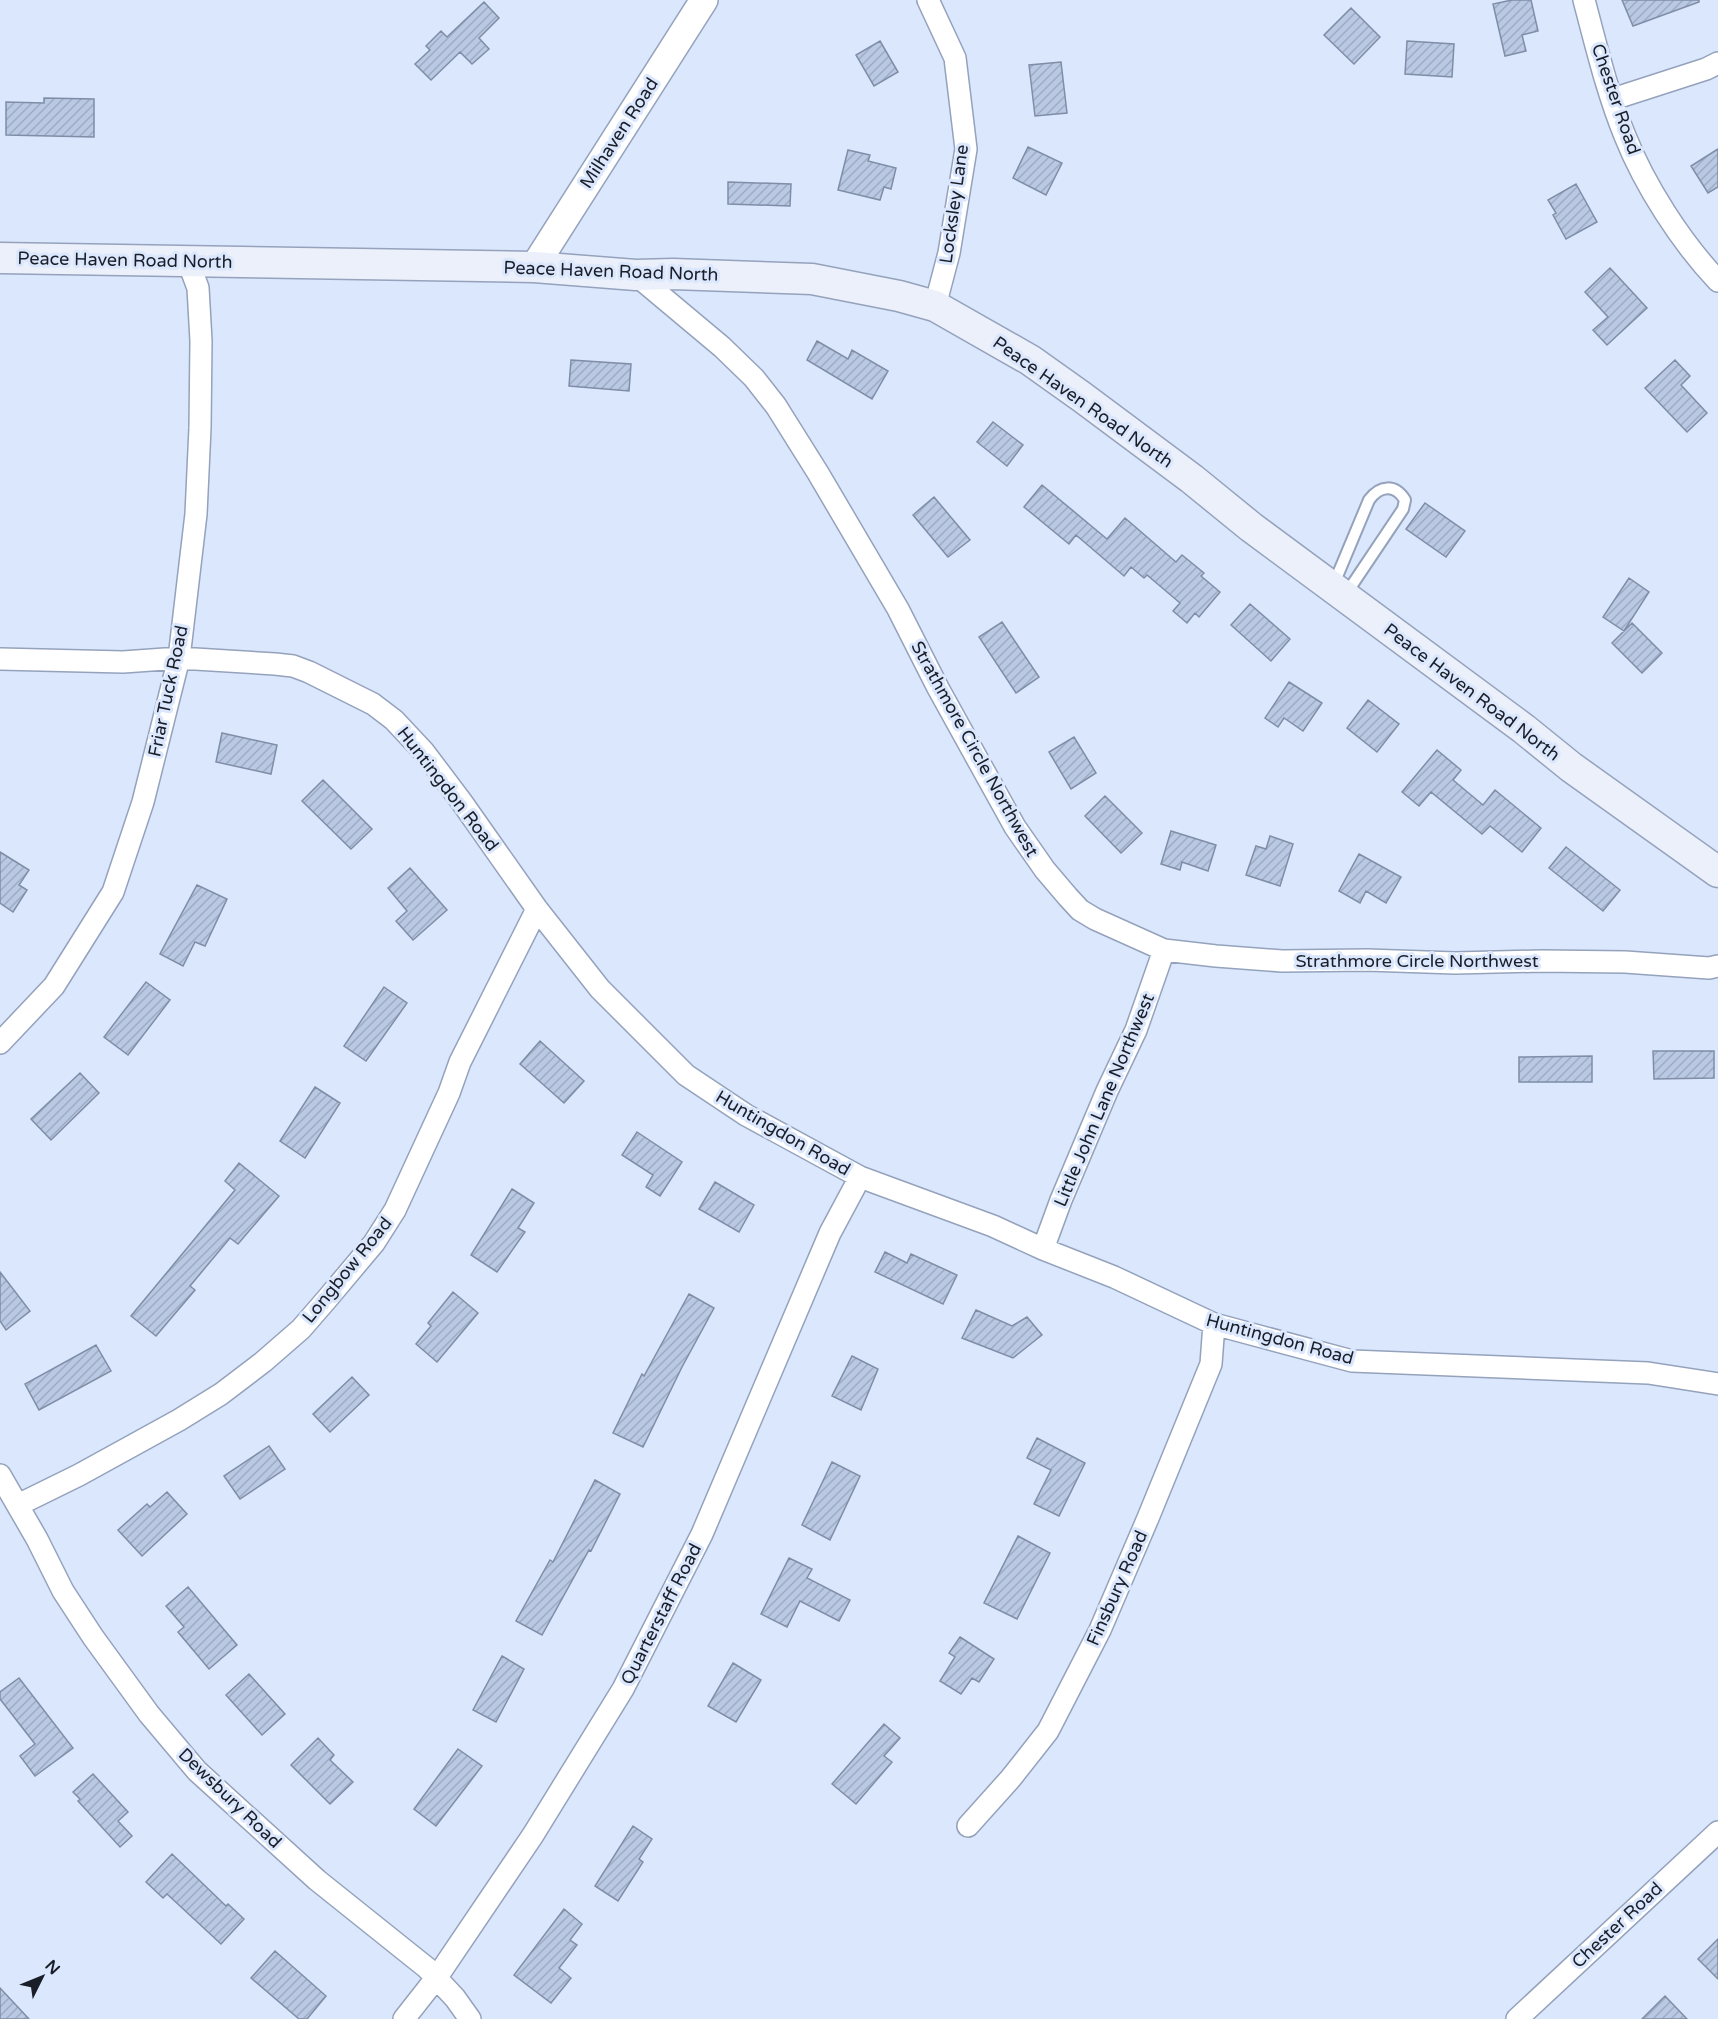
<svg xmlns="http://www.w3.org/2000/svg" width="1718" height="2019" font-family="'Varela Round',sans-serif">
  <style>
    .building { fill: url(#building-hatch); stroke: #7f8da6; stroke-width: 1.5 }
    .lines { fill: none; stroke-linecap: round; stroke-linejoin: round }
    .service-casing { stroke: #94a2bc; stroke-width: 14 }
    .minor-casing { stroke: #94a2bc; stroke-width: 24 }
    .tertiary-casing { stroke: #94a2bc; stroke-width: 30 }
    .secondary-casing { stroke: #94a2bc; stroke-width: 33 }
    .service { stroke: #fff; stroke-width: 10 }
    .minor { stroke: #fff; stroke-width: 21 }
    .tertiary { stroke: #fff; stroke-width: 27 }
    .secondary { stroke: #ebf0fa; stroke-width: 30 }
    .labels { text-anchor: middle; stroke-width: 6; stroke-linejoin: round; paint-order: stroke }
    .street-label { font-size: 18px; fill: #191e28; stroke: #dbe7fd }
  </style>
  <defs>
    <pattern id="building-hatch" width="6" height="6" patternUnits="userSpaceOnUse" patternTransform="scale(1.5)"><rect width="6" height="6" fill="#b9c8e3"/><path d="M-1 1l2-2M0 6l6-6M5 7l2-2" fill="none" stroke="#9eabc3"/></pattern>
  </defs>
  <rect width="100%" height="100%" fill="#dbe7fd"/>
  <path class="building" d="M1512 0H1531L1538 31 1522 35 1526 51 1505 56 1493 4Z
    M1622 0H1699V2L1633 26Z
    M484 2 499 18 479 38 489 49 472 64 460 52 431 80 415 64 430 50 426 46 441 31 447 37Z
    M1351 8 1380 37 1354 64 1324 35Z
    M880 41 898 72 874 86 856 55Z
    M1407 41 1454 44 1452 77 1405 74Z
    M1061 62 1067 113 1035 116 1029 65Z
    M44 98 94 99V137L6 135V102L44 103Z
    M1028 147 1062 163 1046 195 1013 178Z
    M1718 149V187L1708 193 1691 166Z
    M848 150 870 155 868 161 896 168 891 189 884 187 880 200 838 190Z
    M728 182 791 184 790 206 728 204Z
    M1576 184 1597 222 1566 239 1553 215 1556 213 1548 200Z
    M1610 268 1647 308 1607 345 1593 330 1608 317 1585 292Z
    M817 341 848 359 852 350 888 371 872 399 807 360Z
    M571 360 631 364 629 391 569 386Z
    M1675 360 1690 376 1681 385 1707 413 1687 432 1645 388Z
    M993 422 1023 445 1007 466 977 442Z
    M1042 485 1107 539 1125 518 1176 562 1182 555 1204 573 1201 576 1220 592 1199 617 1195 613 1187 623 1173 611 1180 603 1147 575 1144 578 1131 567 1124 576 1076 535 1069 544 1024 507Z
    M934 497 970 540 948 557 913 515Z
    M1425 503 1465 531 1446 557 1406 529Z
    M1629 578 1649 592 1624 631 1603 617Z
    M1250 604 1290 639 1271 661 1231 625Z
    M1002 622 1039 677 1016 693 979 637Z
    M1632 623 1662 653 1642 673 1612 643Z
    M1289 682 1322 703 1303 731 1284 718 1278 727 1265 718Z
    M1368 700 1399 724 1377 752 1347 728Z
    M222 733 277 745 271 774 216 762Z
    M1074 737 1096 773 1071 789 1049 752Z
    M1437 750 1461 770 1453 780 1483 805 1495 790 1541 828 1522 852 1490 826 1482 834 1431 792 1419 806 1402 792Z
    M323 780 372 829 351 849 302 801Z
    M1105 796 1142 833 1121 853 1085 816Z
    M1171 831 1216 845 1208 871 1182 862 1180 870 1161 864Z
    M1270 836 1293 844 1280 886 1246 875 1256 846 1266 849Z
    M1566 847 1620 890 1603 911 1549 868Z
    M0 852 29 870 19 885 27 890 13 912 0 903Z
    M1359 854 1401 877 1386 903 1366 891 1360 903 1339 891Z
    M410 868 447 910 413 940 396 921 407 911 388 888Z
    M197 885 227 899 205 946 195 942 183 966 160 954Z
    M146 982 170 1000 128 1055 104 1037Z
    M384 987 407 1003 366 1061 344 1046Z
    M540 1041 584 1081 564 1103 520 1064Z
    M1653 1051H1714V1078L1654 1079Z
    M1592 1056V1082H1519V1057Z
    M80 1073 99 1093 51 1140 31 1119Z
    M315 1087 340 1103 305 1158 280 1141Z
    M637 1132 682 1162 660 1196 646 1187 653 1175 622 1155Z
    M239 1163 279 1196 238 1244 230 1238 190 1286 195 1290 156 1336 131 1316 235 1190 225 1181Z
    M715 1182 754 1205 739 1232 699 1209Z
    M512 1189 534 1203 518 1228 525 1232 497 1272 471 1255Z
    M885 1252 907 1263 911 1254 957 1275 943 1304 875 1272Z
    M0 1272 30 1311 6 1330 0 1321Z
    M453 1292 478 1313 437 1362 416 1344 431 1326 428 1323Z
    M689 1294 714 1308 682 1367 643 1447 613 1433 642 1374 644 1376Z
    M976 1310 1012 1326 1027 1317 1042 1335 1013 1358 962 1338Z
    M96 1345 111 1371 39 1410 25 1384Z
    M852 1356 878 1369 861 1410 832 1396Z
    M352 1377 369 1395 330 1432 313 1414Z
    M1037 1438 1085 1463 1059 1516 1034 1504 1051 1470 1027 1458Z
    M269 1446 285 1469 240 1499 224 1476Z
    M832 1462 860 1476 830 1540 802 1525Z
    M595 1480 620 1494 591 1551 589 1550 542 1635 516 1621 550 1560 553 1562Z
    M167 1492 187 1514 142 1556 118 1530 147 1504 150 1507Z
    M1018 1536 1050 1553 1017 1619 984 1603Z
    M789 1558 812 1569 807 1578 850 1600 839 1621 800 1601 787 1627 761 1614Z
    M188 1587 237 1645 209 1669 178 1632 184 1627 166 1606Z
    M960 1637 994 1659 979 1682 972 1678 961 1694 940 1681 955 1657 949 1653Z
    M502 1656 524 1669 496 1722 473 1710Z
    M733 1663 761 1680 736 1722 708 1706Z
    M249 1674 285 1714 262 1735 226 1695Z
    M19 1678 73 1748 35 1776 20 1756 35 1744 0 1699V1692Z
    M884 1724 900 1738 884 1756 892 1762 856 1804 832 1784Z
    M318 1738 334 1755 330 1760 353 1782 330 1804 291 1765Z
    M458 1749 482 1766 436 1826 414 1809Z
    M93 1774 128 1812 118 1821 132 1836 120 1847 78 1801 80 1799 73 1792Z
    M633 1826 652 1839 639 1859 643 1862 618 1901 595 1886Z
    M172 1854 226 1906 228 1904 244 1919 221 1944 167 1894 163 1898 146 1882Z
    M564 1909 582 1924 570 1940 577 1945 559 1968 571 1978 551 2003 514 1975Z
    M1718 1939V1979L1698 1959Z
    M275 1951 326 1996 307 2019H299L251 1978Z
    M0 1988 29 2019H0Z
    M1665 1996 1687 2019H1642Z"/>
  <g class="lines">
    <defs>
      <path id="service" d="M1333 586 1369 500C1380 485 1395 484 1405 500L1403 509 1346 594"/>
      <path id="minor" d="M928 0 955 58 966 149 949 253 935 306
        M1584 0C1596 45 1607 92 1625 136 1645 186 1681 242 1718 281
        M1613 99 1706 69 1718 63
        M636 275 722 347 754 378 776 406 818 473 898 609 938 688 1015 827 1045 870 1068 897 1080 910 1095 919 1164 950 1216 956 1282 961 1367 960 1455 963 1541 961 1625 962 1709 968 1718 966
        M0 659 123 662 179 658 275 664 293 666 309 672 373 704 394 720 424 752 461 801 537 909 600 989 686 1075 746 1115 860 1177 993 1226 1043 1249 1114 1277 1214 1324 1352 1361 1648 1373 1718 1384
        M0 1043 54 986 113 892 143 802 179 658 196 514 200 428 201 341 198 288 188 261
        M1043 1249 1061 1200 1107 1091 1136 1030 1164 950
        M0 1475 37 1539 63 1591 93 1637 149 1714 197 1771 317 1880 427 1968 455 1998 470 2019
        M18 1505 79 1475 179 1420 221 1394 263 1362 301 1329 327 1299 374 1243 395 1210 449 1093 460 1062 537 909
        M968 1826 1011 1778 1048 1731 1100 1630 1148 1518 1211 1364 1214 1324
        M404 2019 437 1977 533 1835 623 1689 702 1534 830 1233 860 1177
        M1517 2019 1718 1832"/>
      <path id="tertiary" d="M534 267 704 0"/>
      <path id="secondary" d="M0 258 534 267 636 275 673 274 812 279 899 296 935 306 1030 360 1082 397 1192 479 1251 527 1524 729 1571 767 1718 872"/>
    </defs>
    <use href="#service" class="service-casing"/>
    <use href="#minor" class="minor-casing"/>
    <use href="#tertiary" class="tertiary-casing"/>
    <use href="#secondary" class="secondary-casing"/>
    <use href="#service" class="service"/>
    <use href="#minor" class="minor"/>
    <use href="#tertiary" class="tertiary"/>
    <use href="#secondary" class="secondary"/>
  </g>
  <g class="labels">
    <g class="street-label">
      <text transform="translate(1616 99) rotate(71)" y="6">Chester Road</text>
      <text transform="translate(619 133) rotate(-57)" y="6">Milhaven Road</text>
      <text transform="translate(954 204) rotate(-82)" y="6">Locksley Lane</text>
      <text transform="translate(125 260) rotate(1)" y="6">Peace Haven Road North</text>
      <text transform="translate(611 271) rotate(2)" y="6">Peace Haven Road North</text>
      <text transform="translate(1083 402) rotate(35)" y="6">Peace Haven Road North</text>
      <text transform="translate(168 691) rotate(-78)" y="6">Friar Tuck Road</text>
      <text transform="translate(1472 692) rotate(37)" y="6">Peace Haven Road North</text>
      <text transform="translate(975 749) rotate(61)" y="6">Strathmore Circle Northwest</text>
      <text transform="translate(448 789) rotate(52)" y="6">Huntingdon Road</text>
      <text x="1417" y="967">Strathmore Circle Northwest</text>
      <text transform="translate(1104 1100) rotate(-67)" y="6">Little John Lane Northwest</text>
      <text transform="translate(783 1133) rotate(30)" y="6">Huntingdon Road</text>
      <text transform="translate(347 1270) rotate(-51)" y="6">Longbow Road</text>
      <text transform="translate(1280 1339) rotate(15)" y="6">Huntingdon Road</text>
      <text transform="translate(1117 1588) rotate(-66)" y="6">Finsbury Road</text>
      <text transform="translate(661 1614) rotate(-63)" y="6">Quarterstaff Road</text>
      <text transform="translate(230 1798) rotate(44)" y="6">Dewsbury Road</text>
      <text transform="translate(1617 1925) rotate(-43)" y="6">Chester Road</text>
    </g>
  </g>
  <g transform="translate(42 1977) rotate(47)" stroke="#dbe7fd" stroke-width="4.5" paint-order="stroke">
  <path d="M0-4.5L10 22L0 15L-10 22Z" fill="#191e28"/>
  <text y="-9" font-size="16" font-weight="bold" text-anchor="middle" fill="#191e28">N</text>
  </g>
</svg>
